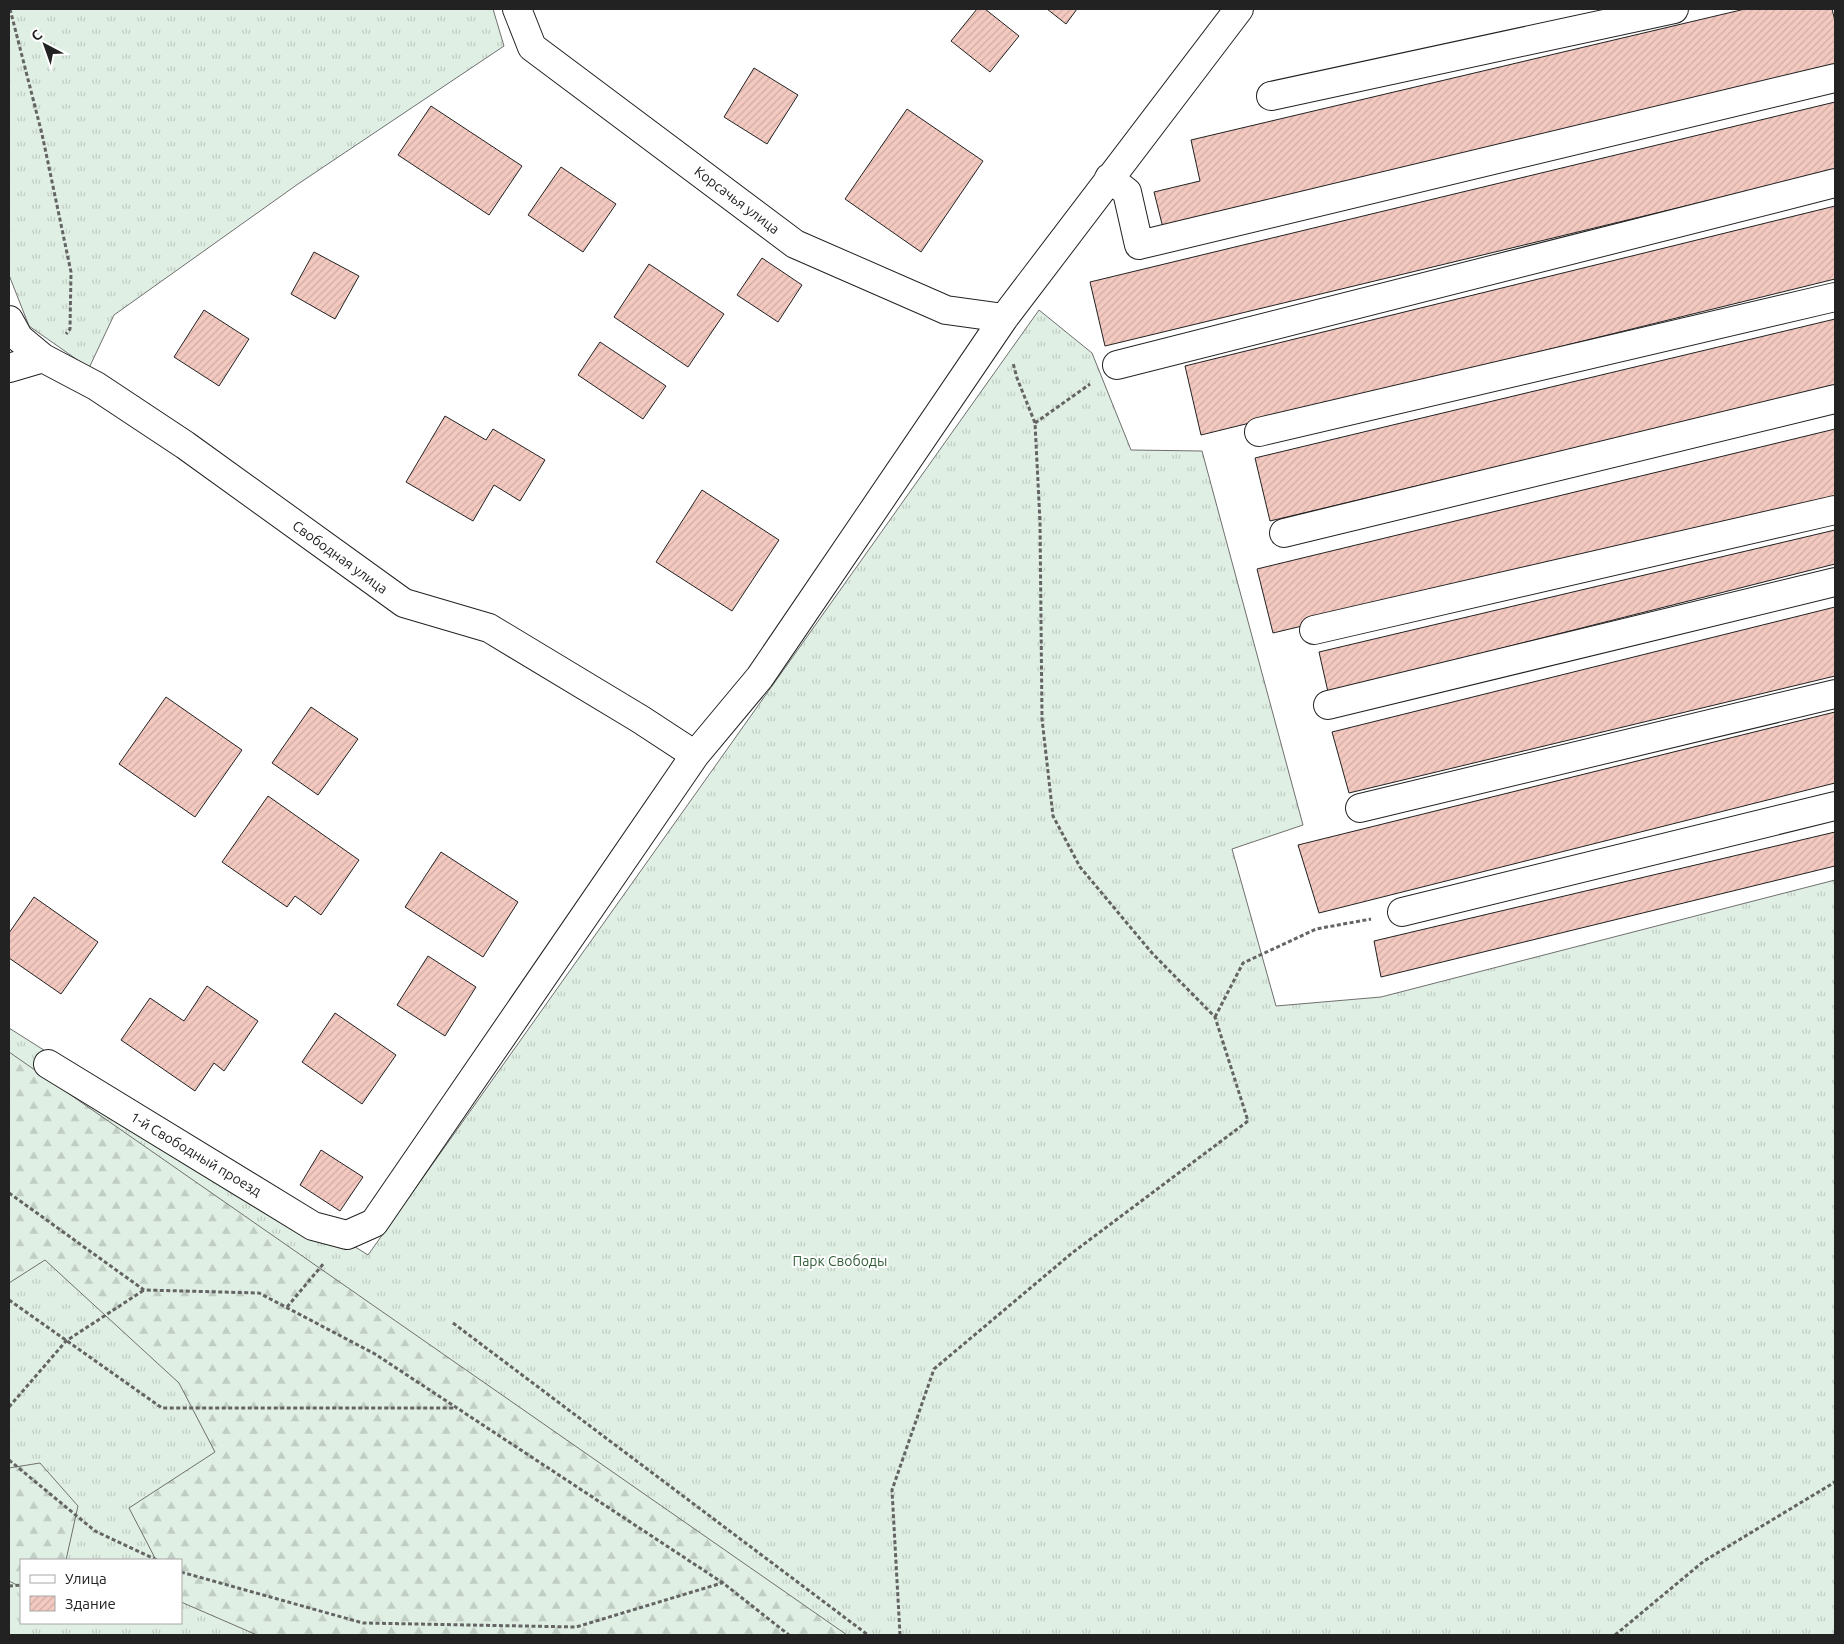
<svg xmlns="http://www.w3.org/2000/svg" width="1844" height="1644" font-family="Ubuntu,sans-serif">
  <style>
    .grass { fill: url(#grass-tufts); stroke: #6f6f6f; fill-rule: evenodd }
    .forest { fill: url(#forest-firs); stroke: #6f6f6f }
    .building { fill: url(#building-hatch); stroke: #222 }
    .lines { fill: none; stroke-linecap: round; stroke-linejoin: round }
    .minor-casing { stroke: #222; stroke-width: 30 }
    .path { stroke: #646464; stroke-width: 3; stroke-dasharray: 4 2.5; stroke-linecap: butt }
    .minor { stroke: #fff; stroke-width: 28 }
    .labels { text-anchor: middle; stroke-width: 4; stroke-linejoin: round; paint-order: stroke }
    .street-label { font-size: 14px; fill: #222; stroke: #fff }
    .park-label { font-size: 14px; fill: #2f5e38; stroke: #fff }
  </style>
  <defs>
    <pattern id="grass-tufts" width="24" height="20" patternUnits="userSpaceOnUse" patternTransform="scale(1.25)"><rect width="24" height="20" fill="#e0efe3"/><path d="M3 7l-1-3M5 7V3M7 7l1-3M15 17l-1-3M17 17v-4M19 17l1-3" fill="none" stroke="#c0cdc2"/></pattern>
    <pattern id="forest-firs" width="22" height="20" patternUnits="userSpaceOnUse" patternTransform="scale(1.25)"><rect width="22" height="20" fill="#e0efe3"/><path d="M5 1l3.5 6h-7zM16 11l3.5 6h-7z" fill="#c0cdc2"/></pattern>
    <pattern id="building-hatch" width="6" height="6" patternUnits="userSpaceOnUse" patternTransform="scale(1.25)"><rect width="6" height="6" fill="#f3c9c0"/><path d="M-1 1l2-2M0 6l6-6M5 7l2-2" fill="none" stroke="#d0aca5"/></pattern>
  </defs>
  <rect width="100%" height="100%" fill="#fff"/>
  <path class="grass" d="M9 9H493L504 46 298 184 114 315 89 368 29 326 9 275Z
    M1039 310 1092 353 1131 450 1202 451 1303 825 1232 849 1276 1006 1381 997 1835 880V1635H9V1028L368 1255ZM21 1560H181V1623H21Z"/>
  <path class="forest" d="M9 1052 847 1635H257L181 1602V1560H156L129 1508 215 1452 179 1383 45 1260 9 1283Z
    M40 1463 78 1506 66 1560H21V1587L9 1581V1468Z"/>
  <path class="building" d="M977 9H985L1019 36 990 72 951 41Z
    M1047 9H1077L1066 24Z
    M1745 9H1832L1835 21V68L1163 228 1154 192 1200 181 1191 140Z
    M754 68 798 95 767 144 724 117Z
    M1835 102V170L1105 346 1090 282Z
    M431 106 522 166 489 215 398 155Z
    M907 109 983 161 921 252 845 199Z
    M561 167 616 204 583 252 528 215Z
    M1835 206V279L1201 435 1185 366Z
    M314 252 359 276 335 319 291 294Z
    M762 258 802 285 778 322 737 295Z
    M649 264 724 314 688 367 614 317Z
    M204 310 249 339 219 386 174 357Z
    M1835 319V386L1270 521 1255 458Z
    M600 342 666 386 643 419 578 375Z
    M445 416 486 440 493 429 545 460 520 501 494 485 473 521 406 482Z
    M1835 429V498L1273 633 1257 569Z
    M702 490 779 540 732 611 656 562Z
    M1835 530V564L1328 692 1319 652Z
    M1835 607V676L1349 793 1332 732Z
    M166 697 242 750 195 817 119 764Z
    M311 707 358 739 318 795 272 763Z
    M1835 712V783L1319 913 1298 845Z
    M268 796 359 860 321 915 295 896 287 907 222 862Z
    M1835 832V866L1381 977 1374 941Z
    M441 852 518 902 483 957 405 907Z
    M34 897 98 942 61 994 9 958V933Z
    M428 956 476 987 445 1036 397 1005Z
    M207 986 258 1021 224 1071 214 1063 195 1091 121 1040 150 998 184 1021Z
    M335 1013 396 1055 362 1104 302 1062Z
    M321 1150 363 1177 340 1211 300 1185Z"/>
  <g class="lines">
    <defs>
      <path id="minor" d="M517 9 532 47 795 244 946 310 1004 318
        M1271 96 1674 9
        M1109 178 1127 192 1139 245 1835 78
        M9 320 19 338 43 358 96 386 185 445 404 603 489 628 640 719 695 755
        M1117 365 1835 183
        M9 368 43 358
        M1259 432 1835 297
        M1284 533 1835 399
        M1314 630 1835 510
        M1328 705 1835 582
        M1360 808 1835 694
        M1402 912 1835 806
        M48 1064 313 1226 347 1235 374 1223 695 755 760 677 1004 318 1239 9"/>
    </defs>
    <use href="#minor" class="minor-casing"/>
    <path class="path" d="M10 9 42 134 71 272 70 329 66 334
      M1035 423 1090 384
      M1215 1017 1243 963 1316 929 1371 919
      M9 1193 144 1290 259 1293 375 1354 723 1583 789 1635
      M9 1300 162 1408H456
      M287 1307 324 1263
      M453 1323 868 1635
      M9 1407 66 1341 144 1290
      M9 1460 95 1531 157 1560
      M181 1572 363 1623 576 1627 722 1583
      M9 1586 21 1585
      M900 1635 892 1490 934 1369 1072 1253 1248 1121 1215 1017 1152 953 1080 867 1053 816 1042 719 1040 522 1035 423 1017 378 1013 363
      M1615 1635 1704 1561 1835 1482"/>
    <use href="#minor" class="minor"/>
  </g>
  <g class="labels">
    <g class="street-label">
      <text transform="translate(737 200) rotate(37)" y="5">Корсачья улица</text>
      <text transform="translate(340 557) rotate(36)" y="5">Свободная улица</text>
      <text transform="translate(196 1154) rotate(31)" y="5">1-й Свободный проезд</text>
    </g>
    <g class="park-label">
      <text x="840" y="1266">Парк Свободы</text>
    </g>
  </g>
  <rect width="1844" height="1644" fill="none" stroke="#222222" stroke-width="20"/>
  <rect x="20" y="1559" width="162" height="65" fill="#ffffff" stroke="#a7a7a7"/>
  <rect x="30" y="1575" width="25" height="8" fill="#ffffff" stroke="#a7a7a7"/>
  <text x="65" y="1584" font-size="15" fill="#222222">Улица</text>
  <rect x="30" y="1596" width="25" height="15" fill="url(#building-hatch)" stroke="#a7a7a7"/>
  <text x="65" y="1609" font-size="15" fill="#222222">Здание</text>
  <g transform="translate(45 45) rotate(319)" stroke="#ffffff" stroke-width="4" paint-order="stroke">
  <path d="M0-4L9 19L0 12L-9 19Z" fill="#222222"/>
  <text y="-8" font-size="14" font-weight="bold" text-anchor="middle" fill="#222222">С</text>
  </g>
</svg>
